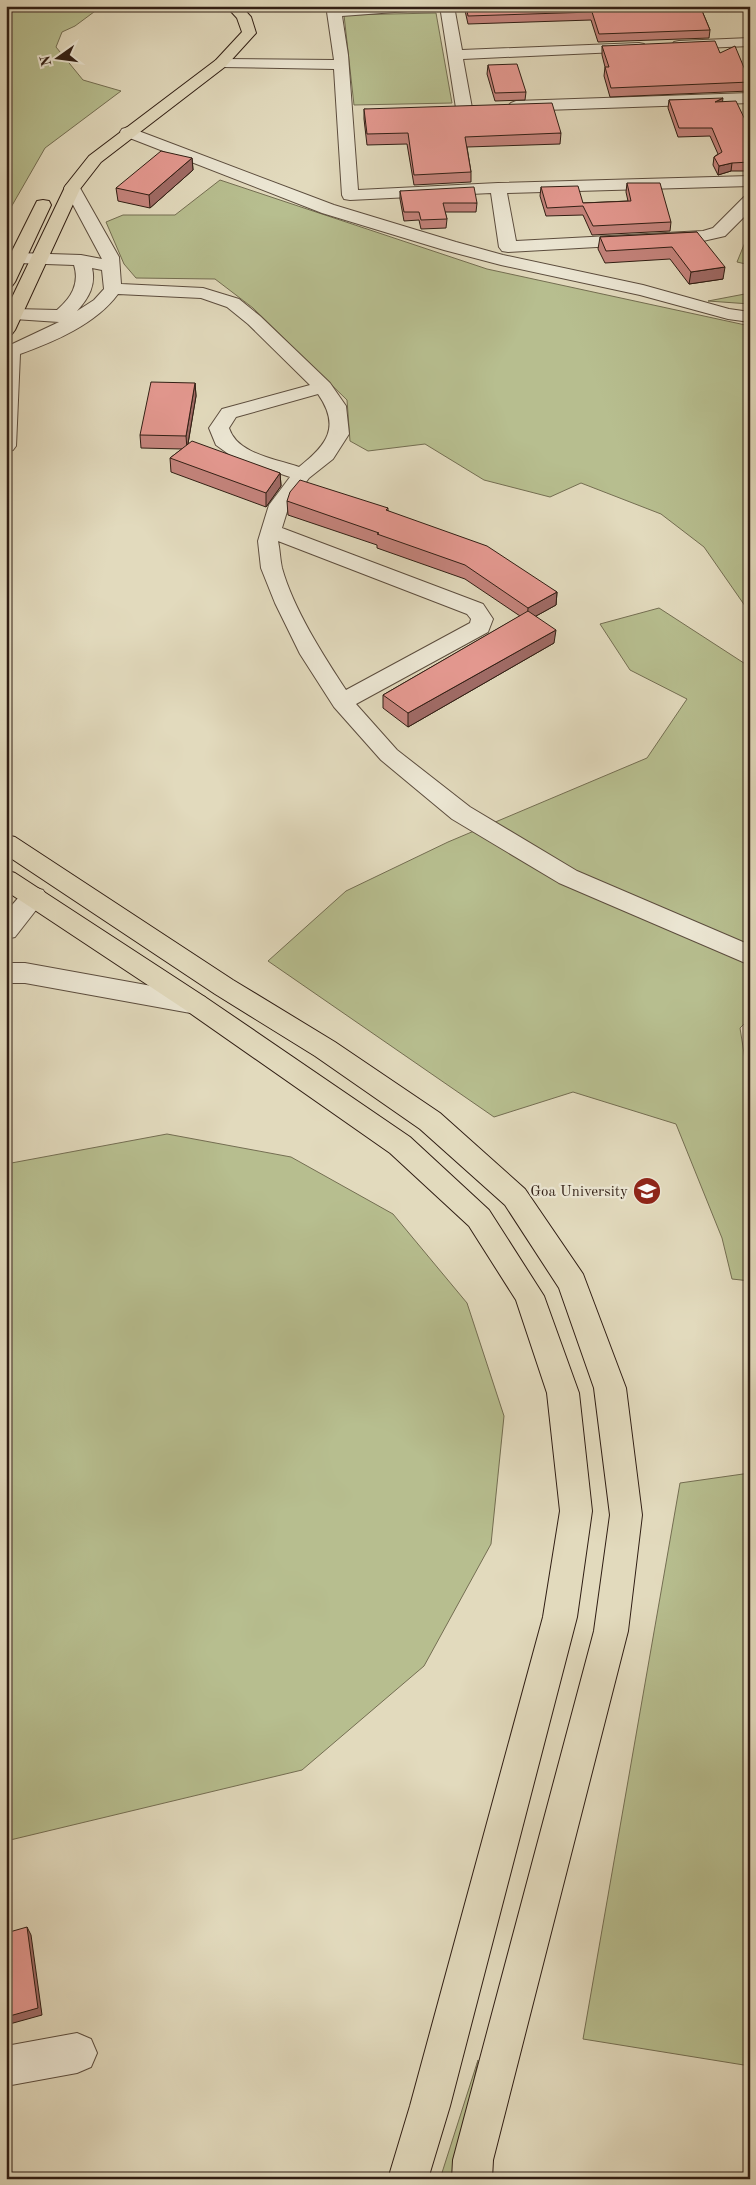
<svg xmlns="http://www.w3.org/2000/svg" width="756" height="2185" font-family="'Old Standard TT',serif">
  <style>
    .green { fill: #b7be8f; stroke: #746e52 }
    .lines { fill: none; stroke-linecap: round; stroke-linejoin: round }
    .minor-casing { stroke: #5c4d3e; stroke-width: 2 }
    .major-casing { stroke: #301e14; stroke-width: 2 }
    .minor { fill: #ece7d4; fill-rule: evenodd }
    .major { fill: #e2dabd; fill-rule: evenodd }
    .wall { fill: #c5847d; stroke: #301e14 }
    .shaded-wall { fill: #a06b66; stroke: #301e14 }
    .building { fill: #e59991; stroke: #301e14 }
    .labels { text-anchor: middle; stroke-width: 4.5; stroke-linejoin: round; paint-order: stroke }
    .poi-label { font-size: 15px; fill: #301e14; stroke: #ece7d4; text-anchor: end }
  </style>
  <rect width="100%" height="100%" fill="#e2dabd"/>
  <filter id="stains"><feTurbulence type="fractalNoise" baseFrequency=".004" numOctaves="4"/><feColorMatrix values="0 0 0 0 .2 0 0 0 0 .09 0 0 0 0 .02 0 0 0 .5 -.17"/></filter>
  <radialGradient id="worn" r=".72"><stop offset=".6" stop-color="#630" stop-opacity="0"/><stop offset="1" stop-color="#630" stop-opacity=".3"/></radialGradient>
  <path class="green" d="M6 6H102L75 26 62 32 56 47 83 80 121 91 45 148 6 216Z
    M436 13 452 103 354 105 344 15Z
    M220 180 487 269 750 326V613L704 547 661 514 581 483 550 497 484 480 425 444 368 451 350 441 347 400 253 308 215 279 136 278 124 264 106 222 123 215H175Z
    M750 230V265L737 262Z
    M750 293V304L708 301Z
    M659 608 750 667V1018L740 1028 750 1091V1281L732 1279 722 1238 676 1124 573 1092 494 1117 268 961 346 891 448 842 647 758 687 699 630 670 600 624Z
    M167 1134 291 1157 393 1214 467 1303 504 1416 491 1544 424 1666 302 1770 6 1841V1164Z
    M750 1473V2066L583 2039 680 1483Z
    M478 2060 455 2179H440Z"/>
  <g class="lines">
    <defs>
      <path id="minor" d="M355 6H428L421 10 342 16 348 55 358 190 498 183 750 176V186L507 193 516 241 703 231 713 228 744 197 750 196V211L725 236 703 241 508 252 502 251 499 247 491 193 350 200 344 199 342 195 334 69 221 67 216 66 214 63 216 60 221 59 334 60 327 12 334 8Z
        M440 6H454L462 50 639 43 644 44 646 47 644 50 639 51 463 59 472 108 469 111H459L456 108Z
        M750 38V46L679 49 674 48 672 45 674 42 679 41Z
        M750 93V103L516 111 511 109 508 106 511 103 516 101Z
        M128 127 334 205 456 242 503 255 643 285 729 309 750 312V322L728 319 640 295 501 265 444 250 322 213 122 135 120 132 122 129Z
        M72 183 78 185 80 188 119 257 121 284 203 288 239 299 260 316 330 383 346 406 349 434 333 459 309 478 289 505 282 528 483 604 493 619 488 632 356 704 397 750 470 807 577 871 750 945V965L559 883 452 819 381 760 334 707 300 654 275 603 261 568 258 541 261 531 269 505 290 477 234 458 216 445 209 428 222 409 310 385 248 324 227 307 201 298 118 294C96 324 54 342 20 354L16 446 13 450 6 452V347L59 322 14 319 8 318 6 312 14 309 57 310C71 298 80 284 74 265L18 263 12 262 9 258 12 254 18 253 81 255 102 259 64 188 66 185ZM92 268 102 270 104 289 94 300 77 311C89 298 96 285 92 268ZM318 394C341 427 327 445 299 467 276 459 237 454 229 428L236 417ZM278 541 467 614 471 619 470 623 346 690C323 655 293 608 282 568 280 559 280 550 278 541Z
        M34 887 43 890 47 896 15 937 6 939V912L25 890Z
        M6 963H25L196 994 205 997 209 1004 205 1011 196 1014 25 983H6Z
        M77 2033 91 2039 97 2053 91 2067 77 2073 6 2086V2046Z"/>
      <path id="major" d="M226 6H241L251 17 256 33 226 66 101 162 80 189 15 330 12 334 6 335V310L66 185 89 156 216 60 242 32 237 18Z
        M43 200 49 201 51 205 15 282 12 286 6 287V263L37 201Z
        M6 835 15 837 233 980 335 1042 440 1113 525 1189 583 1274 626 1388 642 1515 628 1631 493 2160 492 2179H452L453 2160 594 1631 610 1515 594 1388 559 1288 505 1205 420 1129 315 1056 215 994 6 855Z
        M6 870 15 873 205 997 410 1137 489 1210 544 1296 579 1393 592 1511 577 1617 450 2106 428 2179H388L410 2106 543 1617 560 1511 547 1393 516 1300 469 1226 390 1153 187 1011 6 891Z"/>
    </defs>
    <use href="#minor" class="minor-casing"/>
    <use href="#major" class="major-casing"/>
    <use href="#minor" class="minor"/>
    <use href="#major" class="major"/>
  </g>
  <path class="wall" d="M464 6H700L710 30 709 38 598 42 591 20 468 24Z
    M602 46 720 53 750 81 749 91 610 97 604 76 605 67 602 55Z
    M488 65 526 92 525 100 495 101 487 74Z
    M669 100 722 101 750 130V171H731L718 175 713 165 714 157 718 154 710 136 678 137 668 108Z
    M364 109 561 133 560 144 467 147 471 172V182L414 185 407 144 367 145 364 119Z
    M192 158 193 170 150 208 118 201 116 188Z
    M627 183 671 222 670 231 592 235 583 215 546 216 540 196 541 187 583 203 628 201 626 192Z
    M400 191 477 203 476 212H445L447 219 446 228 421 229 419 220 404 221 400 199Z
    M697 232 723 279 689 284 670 259 605 263 598 249 600 237Z
    M195 383 196 396 188 444 280 473 281 486 266 507 171 472 170 458 182 449 141 448 140 435Z
    M287 501 388 508V511L557 592 556 605 536 616 554 643 408 727 383 708V695L520 616 465 579 377 548V545L288 515Z"/>
  <path class="shaded-wall" d="M723 98 722 106 715 102Z
    M192 158 193 170 150 208 149 195Z
    M732 163 731 171 718 175 719 166Z
    M725 267 723 279 689 284 691 272Z
    M195 383 196 396 187 449 186 436Z
    M280 473 281 486 266 507V493Z
    M557 592 556 605 527 621 528 608Z
    M556 630 554 643 408 727V713Z
    M27 1927 31 1935 42 2015 6 2025V2017Z"/>
  <path class="building" d="M466 6H700L710 30 599 34 592 12 468 16Z
    M715 41 720 53 735 46 750 82 611 88 605 67H609L602 46Z
    M517 64 526 92 495 93 488 65Z
    M723 98 715 102 736 101 750 130V162L732 163 719 166 714 157 722 152 712 128H679L669 100Z
    M552 103 561 133 465 137 471 172 414 175 408 133 367 134 364 109Z
    M161 151 192 158 149 195 116 188Z
    M627 183H660L671 222 593 226 583 206 547 208 541 187 578 186 583 203 631 201Z
    M474 187 477 203H443L447 219 421 220 419 212H404L400 191Z
    M697 232 725 267 691 272 672 247 606 251 600 237Z
    M151 382 195 383 186 436 140 435Z
    M192 441 280 473 266 493 170 458Z
    M300 480 388 508 386 510 487 546 557 592 528 608 465 565 377 534 379 533 287 501 290 492Z
    M528 611 556 630 408 713 383 695Z
    M27 1927 38 2008 6 2017V1933Z"/>
  <defs>
    <symbol id="university-disc" viewBox="-11 -11 22 22"><circle r="9.5" fill="#8f2418" stroke="#ece7d4"/><path d="M0-5L7-2L0 1L-7-2ZM-4 1L0 2.5L4 1V4Q0 6-4 4Z" fill="#fff"/></symbol>
  </defs>
  <g fill-rule="evenodd">
    <use href="#university-disc" x="631" y="1175" width="32" height="32"/>
  </g>
  <g class="labels">
    <g class="poi-label">
      <text x="628" y="1196">Goa University</text>
    </g>
  </g>
  <rect width="756" height="2185" fill="none" stroke="#e2dabd" stroke-width="25"/>
  <rect x="8" y="8" width="741" height="2170" fill="none" stroke="#301e14" stroke-width="2.5"/>
  <rect x="12" y="12" width="731" height="2160" fill="none" stroke="#301e14"/>
  <g transform="translate(58 58) rotate(256)" stroke="#ece7d4" stroke-width="4" paint-order="stroke">
  <path d="M0-4L9 19L0 12L-9 19Z" fill="#301e14"/>
  <text y="-8" font-size="14" font-weight="bold" text-anchor="middle" fill="#301e14">N</text>
  </g>
  <rect width="100%" height="100%" filter="url(#stains)"/>
  <rect width="100%" height="100%" fill="url(#worn)"/>
</svg>
